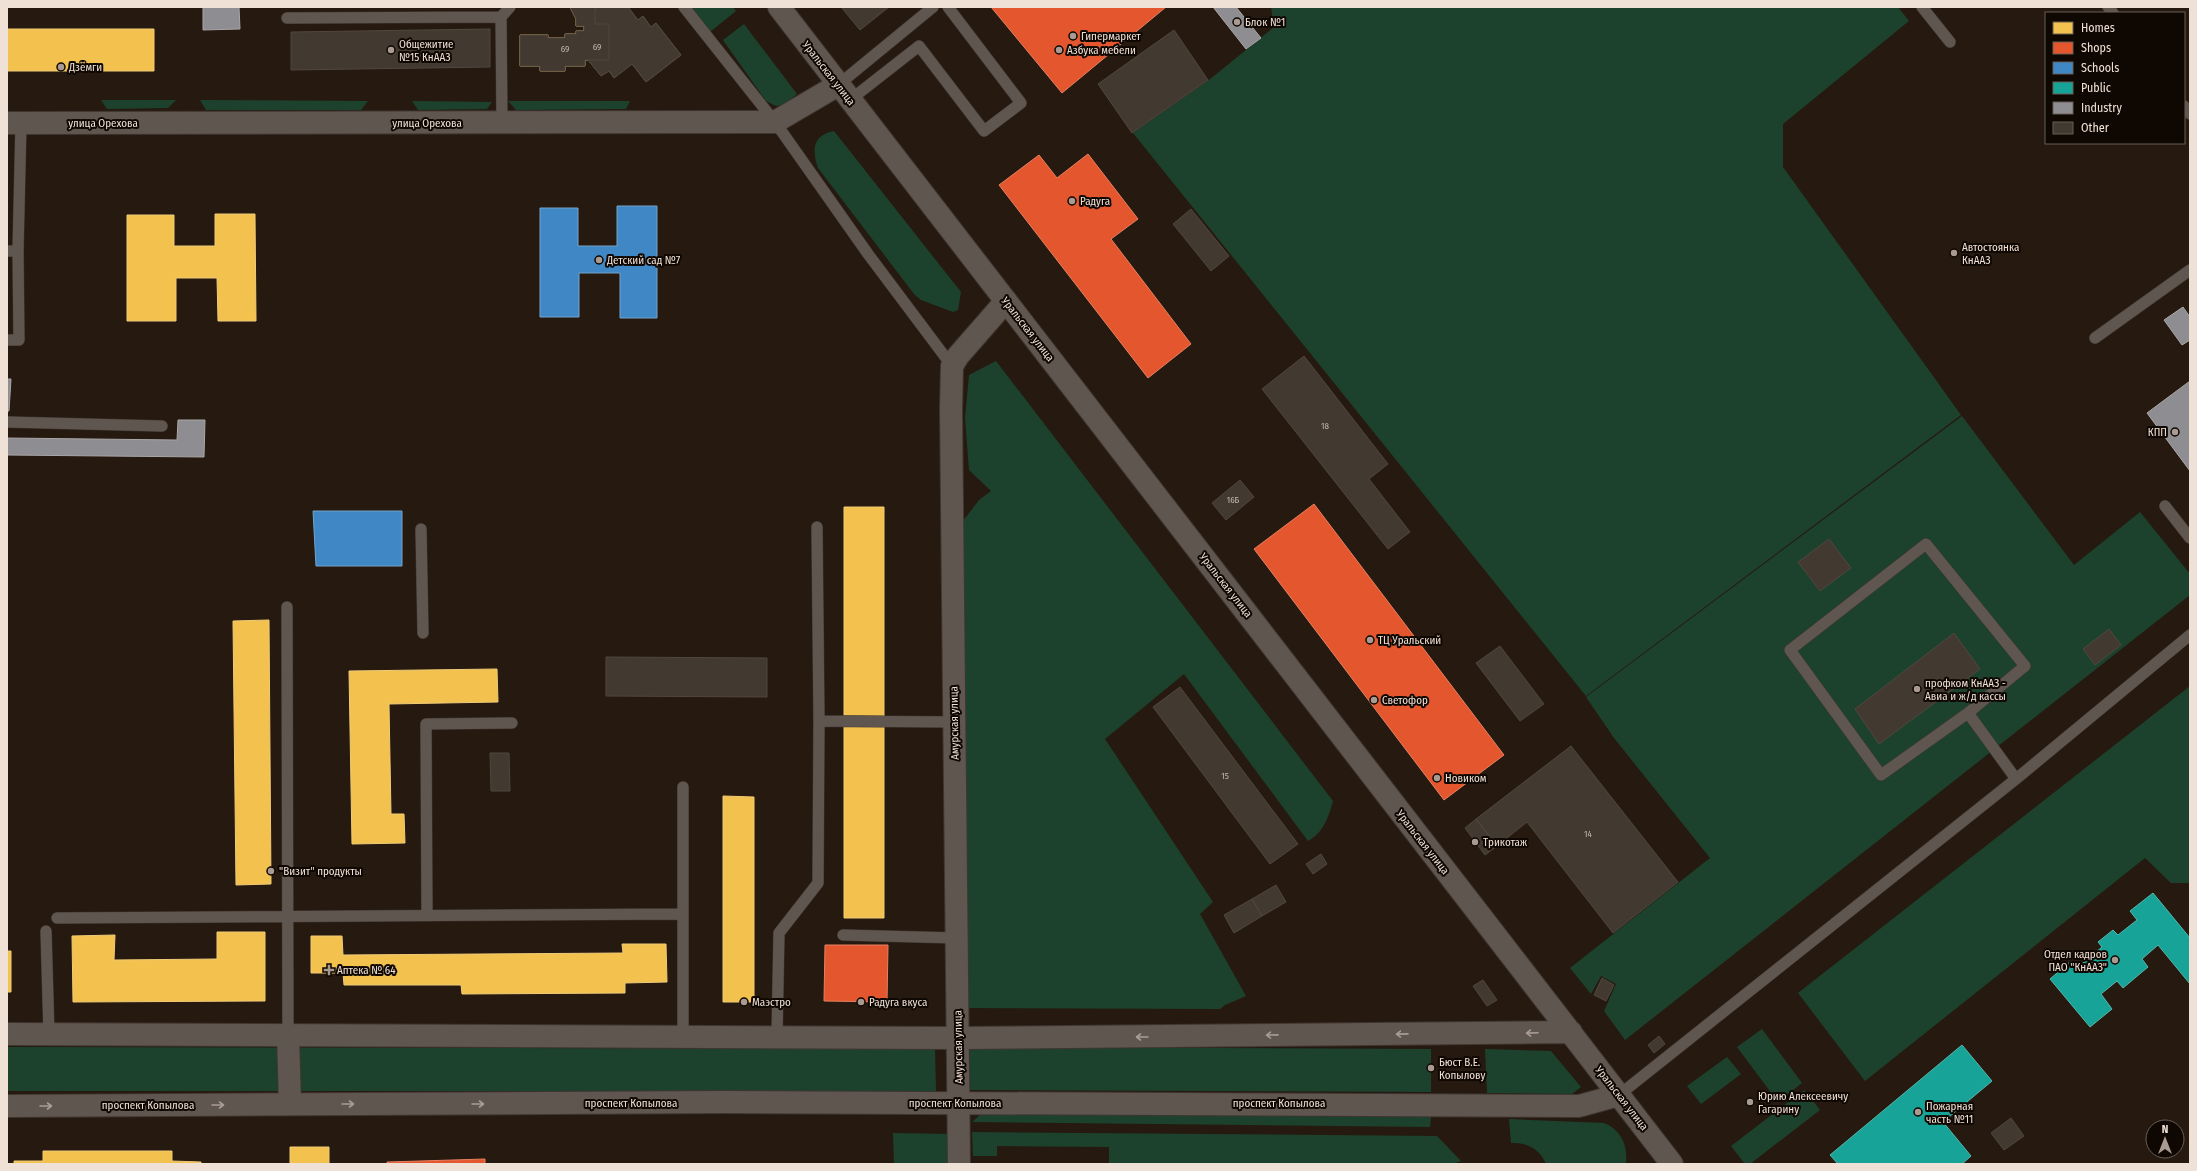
<svg xmlns="http://www.w3.org/2000/svg" width="2197" height="1171" font-family="'Fira Sans Condensed',sans-serif">
  <style>
    .green { fill: #1c422d }
    .homes { fill: #f2c14e; stroke: #f1cb77 }
    .shops { fill: #e4572e; stroke: #e88061 }
    .schools { fill: #3f88c5; stroke: #74a3ca }
    .public { fill: #17a398; stroke: #58b6ab }
    .industry { fill: #8d8d92; stroke: #aba6a7 }
    .building { fill: #423930; stroke: #51473f }
    .lines { fill: none; stroke-linecap: round; stroke-linejoin: round }
    .lane-casing { stroke: #403630; stroke-width: 12 }
    .street-casing { stroke: #403630; stroke-width: 24 }
    .secondary-casing { stroke: #403630; stroke-width: 24 }
    .lane { stroke: #605650; stroke-width: 11 }
    .street { stroke: #605650; stroke-width: 22 }
    .secondary { stroke: #605650; stroke-width: 22 }
    .oneway { stroke: #a89c94 }
    .poi-dot { fill: #a99b91; stroke: #0f0702; stroke-width: 1.5 }
    .labels { text-anchor: middle; stroke-width: 4; stroke-linejoin: round; paint-order: stroke }
    .number-label { font-size: 9px; fill: #c4b7ad }
    .poi-label { font-size: 11px; fill: #f0e1d7; stroke: #0f0702; text-anchor: start }
    .street-label { font-size: 11px; fill: #f0e1d7; stroke: #0f0702 }
  </style>
  <rect width="100%" height="100%" fill="#261a10"/>
  <path class="green" d="M691 7H733L736 11 710 32Z
    M1271 7H1898L1909 21 1783 124V167L1961 415 1586 696 1133 133 1209 80 1274 27Z
    M744 24 797 94 784 105 776 106 766 101 723 40Z
    M101 100H176L168 108 107 109Z
    M200 100 368 101 361 110H206Z
    M412 101 492 102 487 109 418 110Z
    M508 101H630L626 109 516 110Z
    M834 131 961 292 958 310 953 312 921 300 914 294 818 168C812 151 812 135 834 131Z
    M996 361 1333 801C1328 818 1324 832 1308 841L1184 674 1105 739 1213 902 1200 914 1246 996 1225 1005 1220 1009 964 1008 960 525 979 500 991 491 969 470 965 418 969 375Z
    M1962 416 2074 565 2140 512 2190 574V595L1625 1040 1604 1011 1616 984 1601 976 1591 994 1570 968 1710 858 1614 738 1586 697Z
    M2190 686V883H2171L2145 858 1865 1081 1798 993Z
    M1762 1029 1802 1083 1778 1102 1737 1047Z
    M7 1047 935 1049 936 1091H7Z
    M970 1047 1431 1049V1092L970 1090Z
    M1485 1049 1551 1051 1581 1087 1572 1094 1487 1093Z
    M1727 1057 1741 1074 1701 1104 1687 1086Z
    M1804 1090 1820 1110 1750 1164H1745L1731 1146Z
    M981 1114 1431 1117 1430 1127 972 1122Z
    M1509 1119 1604 1123C1621 1130 1628 1145 1626 1163L1546 1164C1540 1149 1527 1142 1511 1143Z
    M972 1132 1437 1136 1461 1161 1452 1164H1109V1147L997 1146V1156H973Z
    M893 1133 951 1134V1164H894Z"/>
  <path class="homes" d="M570 7H599L595 9V24H609V60H585V66H565V71H540V66H520V35H548V38H565V34H576V31H584V26H576V19Z
    M7 29H154V71H7Z
    M215 214H255L256 321H218L217 278H176V321H127V215H174V246H215Z
    M844 507H884V918H844Z
    M269 620 271 884 236 885 233 621Z
    M497 669 498 702 389 704 391 814H404L405 843 352 844 349 671Z
    M723 796 754 797V1002H723Z
    M217 932H265V1001L73 1002 72 936 115 935 114 960 217 959Z
    M311 936H342L343 955 623 953 622 944H666L667 982 625 983V993L462 994 461 985H344L343 973H311Z
    M7 951H11V992H7Z
    M290 1147H329V1164H290Z
    M43 1151H172V1161L201 1162V1164H14V1161H43Z"/>
  <path class="shops" d="M991 7H1166L1062 93Z
    M1088 154 1138 219 1111 239 1191 344 1148 378 999 185 1039 155 1057 178Z
    M1314 504 1504 755 1444 800 1254 549Z
    M825 945H888L887 1002 824 1001Z
    M485 1159V1164H387V1162Z"/>
  <path class="schools" d="M617 206H657V318H620V273H579V317H540V208H578V246H617Z
    M313 511H402V566H316Z"/>
  <path class="public" d="M2153 893 2190 938V984L2158 945 2142 959 2148 967 2123 988 2117 981 2101 994 2112 1009 2090 1027 2050 979 2071 961 2077 968 2102 947 2098 942 2113 930 2118 935 2137 920 2130 911Z
    M1962 1045 1992 1081 1943 1122 1971 1156 1962 1164H1838L1830 1155Z"/>
  <path class="industry" d="M203 7H239L240 29 203 30Z
    M1213 7H1236L1261 38 1246 49Z
    M2183 307 2190 317V340L2182 345 2164 320Z
    M7 379H11L9 411H7Z
    M2190 381V471L2147 413Z
    M178 420H205L204 457 7 455V438L177 440Z"/>
  <path class="building" d="M570 7H628L638 20 643 16 651 27 656 23 681 55 646 82 632 64 614 78 609 71 601 76 588 60H585V66H565V71H540V66H520V35H548V38H565V34H576V31H584V26H576V19Z
    M599 7H628L638 20 643 16 651 27 656 23 681 55 646 82 632 64 614 78 609 71 601 76 588 60H609V24H595V9Z
    M841 7H889L860 30Z
    M490 29V67L291 70V32Z
    M1174 30 1208 80 1132 133 1098 84Z
    M1191 209 1229 256 1211 271 1173 224Z
    M1304 356 1388 464 1369 479 1410 532 1388 549 1262 389Z
    M1240 480 1254 497 1226 520 1212 503Z
    M1829 539 1851 568 1820 591 1798 562Z
    M2109 629 2121 645 2095 665 2083 649Z
    M1954 633 1980 669 1879 744 1855 709Z
    M1500 646 1544 704 1520 721 1476 663Z
    M606 657 767 658V697L606 696Z
    M1180 687 1298 844 1270 864 1153 707Z
    M1571 746 1678 882 1613 933 1527 822 1497 846 1476 819Z
    M490 753H509L510 791H491Z
    M1476 819 1497 846 1485 855 1465 828Z
    M1321 854 1327 864 1313 874 1306 864Z
    M1276 885 1286 902 1262 916 1252 899Z
    M1252 899 1262 916 1234 933 1224 915Z
    M1602 978 1614 985 1606 1001 1594 995Z
    M1483 980 1497 1000 1487 1006 1473 986Z
    M1659 1036 1665 1044 1654 1053 1648 1045Z
    M2011 1118 2024 1136 2004 1150 1991 1133Z"/>
  <g class="lines">
    <defs>
      <path id="lane" d="M684 7 775 122 868 254 952 366
        M1922 7 1950 42
        M2108 7 2113 13
        M501 17 502 123
        M287 18 501 17 510 7
        M838 85 933 7
        M850 100 919 46 984 131 1021 103 948 7
        M2184 106 2190 114
        M7 251H18
        M2095 338 2190 270
        M7 340H19L18 251 21 123
        M7 422 162 426
        M2165 506 2190 538
        M421 529 423 633
        M287 607 288 1035
        M1968 713 1881 775 1790 650 1926 544 2025 666 1968 713 2016 779
        M819 721 954 722
        M683 787V1036
        M427 915 426 724 512 723
        M57 918 683 914
        M46 931 49 1034
        M843 935 957 938
        M777 1036 779 933 818 883 819 721 817 527
        M1619 1095 2016 779 2190 635"/>
      <path id="street" d="M288 1035 290 1104
        M959 1164 951 409 952 366 958 356 1006 301"/>
      <path id="secondary" d="M779 7 1672 1164
        M7 123 775 122 838 85
        M7 1034 958 1038 1571 1032
        M7 1106 724 1102 1579 1106 1619 1095"/>
    </defs>
    <use href="#lane" class="lane-casing"/>
    <use href="#street" class="street-casing"/>
    <use href="#secondary" class="secondary-casing"/>
    <use href="#lane" class="lane"/>
    <use href="#street" class="street"/>
    <use href="#secondary" class="secondary"/>
  </g>
  <defs><path id="oneway-shaft" d="M-6 0H5M1.5-3L5.5 0L1.5 3" fill="none" stroke-width="1.6" stroke-linecap="round" stroke-linejoin="round"/></defs>
  <g class="oneway">
    <use href="#oneway-shaft" transform="translate(1532 1033) rotate(178)"/>
    <use href="#oneway-shaft" transform="translate(1402 1034) rotate(179)"/>
    <use href="#oneway-shaft" transform="translate(1272 1035) rotate(179)"/>
    <use href="#oneway-shaft" transform="translate(1142 1037) rotate(180)"/>
    <use href="#oneway-shaft" transform="translate(348 1104)"/>
    <use href="#oneway-shaft" transform="translate(478 1104)"/>
    <use href="#oneway-shaft" transform="translate(218 1105)"/>
    <use href="#oneway-shaft" transform="translate(46 1106)"/>
  </g>
  <g class="poi-dot">
    <circle cx="1237" cy="22" r="4"/>
    <circle cx="1073" cy="36" r="4"/>
    <circle cx="391" cy="50" r="4"/>
    <circle cx="1059" cy="50" r="4"/>
    <circle cx="61" cy="67" r="4"/>
    <circle cx="1072" cy="201" r="4"/>
    <circle cx="1954" cy="253" r="4"/>
    <circle cx="599" cy="260" r="4"/>
    <circle cx="2175" cy="432" r="4"/>
    <circle cx="1370" cy="640" r="4"/>
    <circle cx="1917" cy="689" r="4"/>
    <circle cx="1374" cy="700" r="4"/>
    <circle cx="1437" cy="778" r="4"/>
    <circle cx="1475" cy="842" r="4"/>
    <circle cx="271" cy="871" r="4"/>
    <circle cx="2115" cy="960" r="4"/>
    <path d="M327 964h4v4h4v4h-4v4h-4v-4h-4v-4h4z"/>
    <circle cx="744" cy="1002" r="4"/>
    <circle cx="861" cy="1002" r="4"/>
    <circle cx="1431" cy="1068" r="4"/>
    <circle cx="1750" cy="1102" r="4"/>
    <circle cx="1918" cy="1112" r="4"/>
  </g>
  <g class="labels">
    <g class="number-label">
      <text x="597" y="50">69</text>
      <text x="565" y="52">69</text>
      <text x="1325" y="429">18</text>
      <text x="1233" y="503">16Б</text>
      <text x="1225" y="779">15</text>
      <text x="1588" y="837">14</text>
    </g>
    <g class="poi-label">
      <text x="1245" y="26">Блок №1</text>
      <text x="1081" y="40">Гипермаркет</text>
      <text x="399" y="48">Общежитие<tspan x="399" dy="13">№15 КнААЗ</tspan></text>
      <text x="1067" y="54">Азбука мебели</text>
      <text x="69" y="71">Дзёмги</text>
      <text x="1080" y="205">Радуга</text>
      <text x="1962" y="251">Автостоянка<tspan x="1962" dy="13">КнААЗ</tspan></text>
      <text x="607" y="264">Детский сад №7</text>
      <text x="2167" y="436" text-anchor="end">КПП</text>
      <text x="1378" y="644">ТЦ Уральский</text>
      <text x="1925" y="687">профком КнААЗ -<tspan x="1925" dy="13">Авиа и ж/д кассы</tspan></text>
      <text x="1382" y="704">Светофор</text>
      <text x="1445" y="782">Новиком</text>
      <text x="1483" y="846">Трикотаж</text>
      <text x="279" y="875">"Визит" продукты</text>
      <text x="2107" y="958" text-anchor="end">Отдел кадров<tspan x="2107" dy="13">ПАО "КнААЗ"</tspan></text>
      <text x="337" y="974">Аптека № 64</text>
      <text x="752" y="1006">Маэстро</text>
      <text x="869" y="1006">Радуга вкуса</text>
      <text x="1439" y="1066">Бюст В.Е.<tspan x="1439" dy="13">Копылову</tspan></text>
      <text x="1758" y="1100">Юрию Алексеевичу<tspan x="1758" dy="13">Гагарину</tspan></text>
      <text x="1926" y="1110">Пожарная<tspan x="1926" dy="13">часть №11</tspan></text>
    </g>
    <g class="street-label">
      <text transform="translate(829 73) rotate(52)" y="4">Уральская улица</text>
      <text x="103" y="127">улица Орехова</text>
      <text x="427" y="127">улица Орехова</text>
      <text transform="translate(1028 329) rotate(52)" y="4">Уральская улица</text>
      <text transform="translate(1226 585) rotate(52)" y="4">Уральская улица</text>
      <text transform="translate(954 723) rotate(-91)" y="4">Амурская улица</text>
      <text transform="translate(1423 842) rotate(52)" y="4">Уральская улица</text>
      <text transform="translate(958 1047) rotate(-91)" y="4">Амурская улица</text>
      <text transform="translate(1622 1098) rotate(52)" y="4">Уральская улица</text>
      <text x="631" y="1107">проспект Копылова</text>
      <text x="955" y="1107">проспект Копылова</text>
      <text x="1279" y="1107">проспект Копылова</text>
      <text x="148" y="1109">проспект Копылова</text>
    </g>
  </g>
  <rect width="2197" height="1171" fill="none" stroke="#f0e1d7" stroke-width="16"/>
  <rect x="2045" y="12" width="140" height="132" fill="#0f0702" stroke="#695e57"/>
  <rect x="2053" y="22" width="20" height="12" fill="#f2c14e" stroke="#695e57"/>
  <text x="2081" y="32" font-size="12" fill="#f0e1d7">Homes</text>
  <rect x="2053" y="42" width="20" height="12" fill="#e4572e" stroke="#695e57"/>
  <text x="2081" y="52" font-size="12" fill="#f0e1d7">Shops</text>
  <rect x="2053" y="62" width="20" height="12" fill="#3f88c5" stroke="#695e57"/>
  <text x="2081" y="72" font-size="12" fill="#f0e1d7">Schools</text>
  <rect x="2053" y="82" width="20" height="12" fill="#17a398" stroke="#695e57"/>
  <text x="2081" y="92" font-size="12" fill="#f0e1d7">Public</text>
  <rect x="2053" y="102" width="20" height="12" fill="#8d8d92" stroke="#695e57"/>
  <text x="2081" y="112" font-size="12" fill="#f0e1d7">Industry</text>
  <rect x="2053" y="122" width="20" height="12" fill="#423930" stroke="#695e57"/>
  <text x="2081" y="132" font-size="12" fill="#f0e1d7">Other</text>
  <g transform="translate(2165 1139)"><circle r="19" fill="#0f0702" stroke="#695e57"/>
  <path d="M0-3L7 15L0 10L-7 15Z" fill="#a99b91"/>
  <text y="-6" font-size="11" font-weight="bold" text-anchor="middle" fill="#f0e1d7">N</text>
  </g>
</svg>
